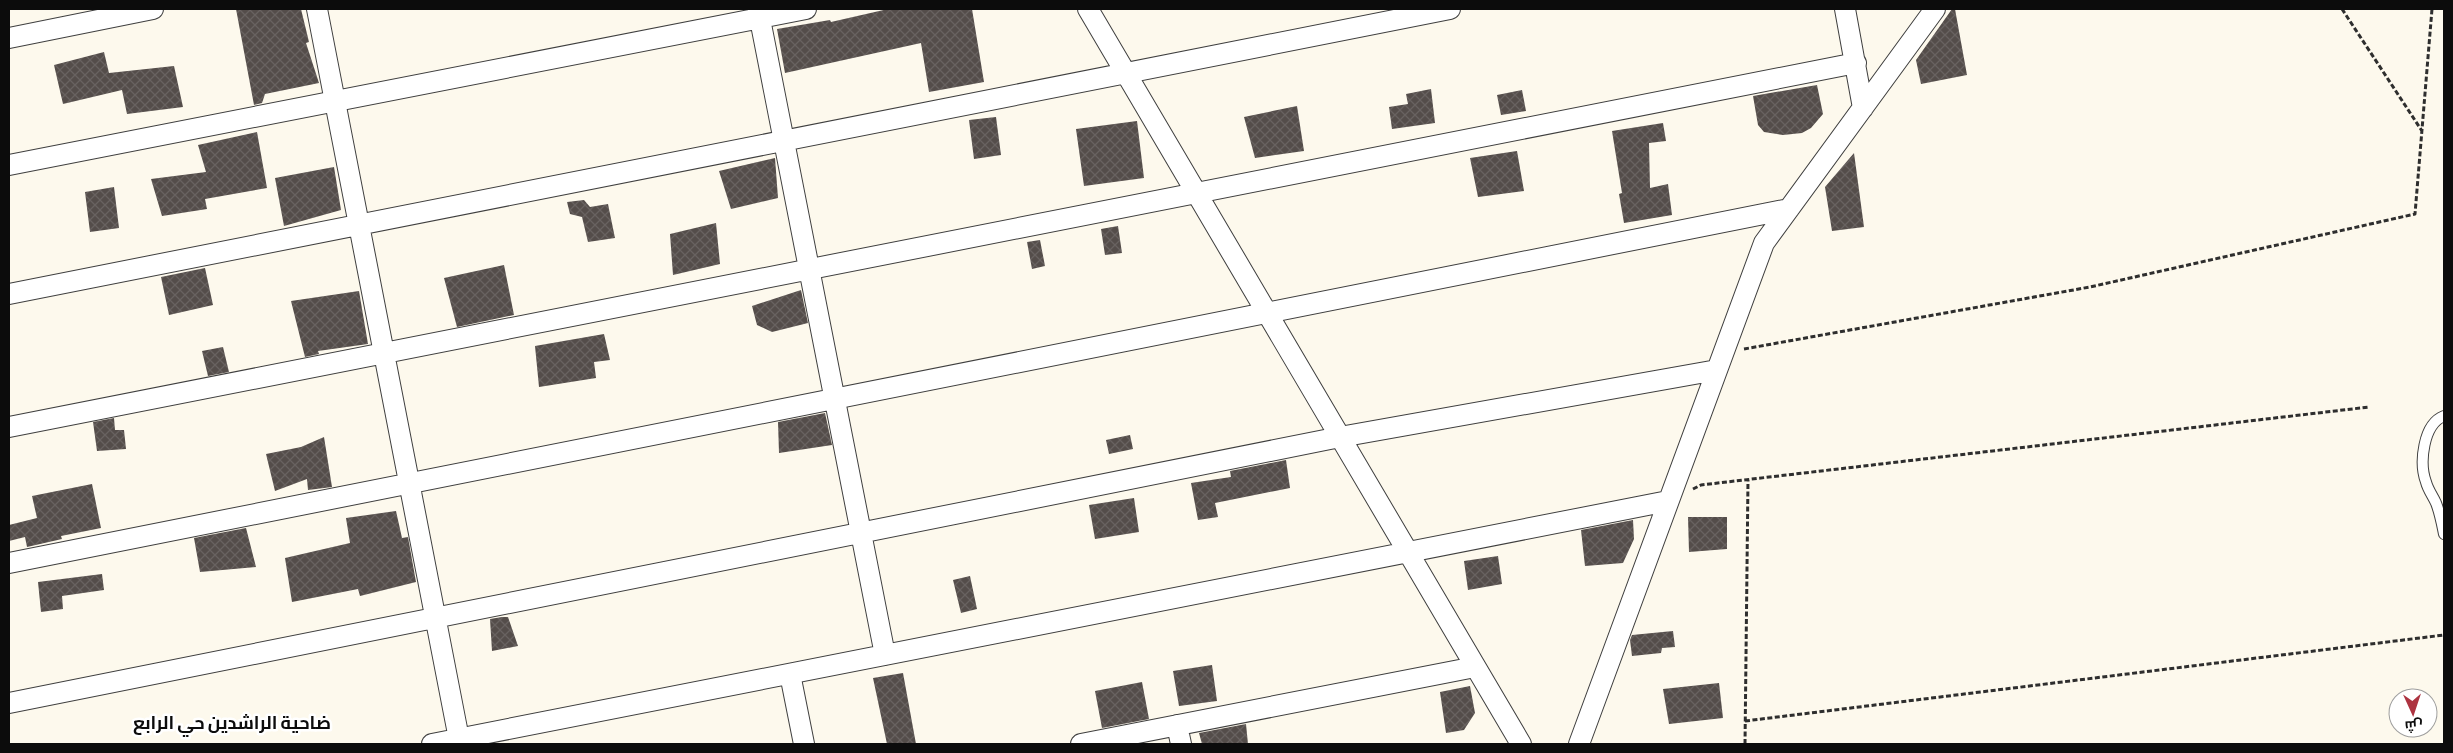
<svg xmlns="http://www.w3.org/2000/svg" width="2453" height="753" font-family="Bitter,Cairo,serif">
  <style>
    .building { fill: url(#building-cross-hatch) }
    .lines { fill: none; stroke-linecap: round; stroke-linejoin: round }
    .service-casing { stroke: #3f3f3f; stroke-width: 12 }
    .minor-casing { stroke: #3f3f3f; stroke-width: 22 }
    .path { stroke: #2e2e2e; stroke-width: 3; stroke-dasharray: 5 2.5; stroke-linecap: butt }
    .service { stroke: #fff; stroke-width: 10 }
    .minor { stroke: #fff; stroke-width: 20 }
    .labels { text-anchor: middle; stroke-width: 5; stroke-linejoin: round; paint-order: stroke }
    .district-label { font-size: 18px; font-weight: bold; fill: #0c0c0c; stroke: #fff }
  </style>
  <defs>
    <pattern id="building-cross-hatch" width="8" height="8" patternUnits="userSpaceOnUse" patternTransform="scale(1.25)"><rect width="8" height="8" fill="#544d4a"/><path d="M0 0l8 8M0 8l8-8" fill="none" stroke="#686260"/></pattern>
  </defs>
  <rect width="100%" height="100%" fill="#fdf9ed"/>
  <path class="building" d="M236 9H301L309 42 306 43 319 83 265 94 262 103 254 105Z
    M888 9H972L984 82 929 92 921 43 785 73 777 29 830 20 831 22Z
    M1952 9H1955L1967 75 1921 84 1916 60Z
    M104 52 109 73 174 66 183 107 127 114 122 90 63 104 54 65Z
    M1817 85 1823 114 1811 128 1802 133 1783 135 1764 132 1758 125 1753 96Z
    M1431 89 1435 123 1392 129 1389 107 1408 104 1406 94Z
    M1522 90 1526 111 1501 115 1497 95Z
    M1297 106 1304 151 1255 158 1244 117Z
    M996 117 1001 155 974 159 969 120Z
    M1137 121 1144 178 1084 186 1076 129Z
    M1663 123 1666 141 1649 143 1650 188 1668 184 1672 215 1624 223 1619 194 1622 193 1612 131Z
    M257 132 267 188 205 199 207 209 162 216 151 179 206 172 198 145Z
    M1517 151 1524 191 1478 197 1470 158Z
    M1854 153 1864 227 1832 231 1825 187Z
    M775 158 778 198 731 209 719 171Z
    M334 167 341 210 284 226 275 178Z
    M114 187 119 228 90 232 85 192Z
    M584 200 590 207 608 204 615 238 588 242 582 217 570 214 567 202Z
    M716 223 720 264 673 275 670 234Z
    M1118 226 1122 253 1105 255 1101 229Z
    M1040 240 1045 266 1032 269 1027 242Z
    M504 265 514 315 457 327 444 278Z
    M205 268 213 305 169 315 161 277Z
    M801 290 808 323 772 332 757 325 752 306Z
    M359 291 368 344 318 351 319 354 305 357 291 301Z
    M604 334 610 360 594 362 596 378 539 387 535 346Z
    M223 347 229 372 208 376 202 351Z
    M825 413 832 445 779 453 778 422Z
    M114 418 115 430H124L126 449 97 451 93 422Z
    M1130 435 1133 449 1109 454 1106 440Z
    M324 437 332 487 308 490 307 479 275 491 266 454 301 447Z
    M1286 460 1290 488 1215 503 1218 517 1198 520 1191 483 1231 477 1230 471Z
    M92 484 101 528 61 536 62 539 27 547 25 537 9 541V525L37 518 32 496Z
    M1134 498 1139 532 1095 539 1089 505Z
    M396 511 402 538 408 537 416 582 360 596 358 589 292 602 285 558 350 543 346 518Z
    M1688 517H1727V549L1689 552Z
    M1633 520 1634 539 1623 563 1585 566 1581 530Z
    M246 528 256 567 200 572 194 538Z
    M1498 556 1502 584 1468 590 1464 561Z
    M102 574 104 590 62 596 63 609 41 612 38 582Z
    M970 576 977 609 961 613 953 580Z
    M502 617H508L518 646 492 651 490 619Z
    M1673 631 1675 647 1662 648 1661 653 1632 656 1630 640 1632 635Z
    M1212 665 1217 701 1179 706 1173 671Z
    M903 673 916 744H887L873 678Z
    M1142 682 1149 719 1102 728 1095 691Z
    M1719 683 1723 718 1669 724 1663 689Z
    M1470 686 1475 713 1464 730 1446 733 1440 692Z
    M1246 724 1248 744H1202L1199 733Z"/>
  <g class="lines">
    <defs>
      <path id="service" d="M2444 416C2423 424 2419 463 2426 482 2428 490 2433 496 2436 503 2440 513 2442 524 2444 534"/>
      <path id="minor" d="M317 9 459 739
        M758 9 885 655
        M1088 9 1521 744
        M1845 9 1863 108
        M9 38 153 9
        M9 165 806 9
        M9 294 1450 9
        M9 427 1856 63
        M9 563 1789 209
        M790 674 804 744
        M9 703 1340 437 1717 370
        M1177 725 1181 744
        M432 744 1668 501
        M1081 744 1475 667
        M1579 744 1764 243 1935 9"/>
    </defs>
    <use href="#service" class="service-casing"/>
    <use href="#minor" class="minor-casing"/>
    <path class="path" d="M2342 9 2422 131
      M1744 349 2090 287 2415 214 2432 9
      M1693 489 1701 485 2369 407
      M1745 721 2444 635
      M1745 744 1748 480"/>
    <use href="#service" class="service"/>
    <use href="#minor" class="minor"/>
  </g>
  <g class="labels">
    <g class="district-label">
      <text x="232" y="729">ضاحية الراشدين حي الرابع</text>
    </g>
  </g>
  <rect width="2453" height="753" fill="none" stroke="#0c0c0c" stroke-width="20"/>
  <g transform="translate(2413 713) rotate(177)"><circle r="24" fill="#ffffff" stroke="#9e9e9e"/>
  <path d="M0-4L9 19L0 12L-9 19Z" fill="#ad3340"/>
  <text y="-8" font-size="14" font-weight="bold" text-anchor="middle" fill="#0c0c0c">ش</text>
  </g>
</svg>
